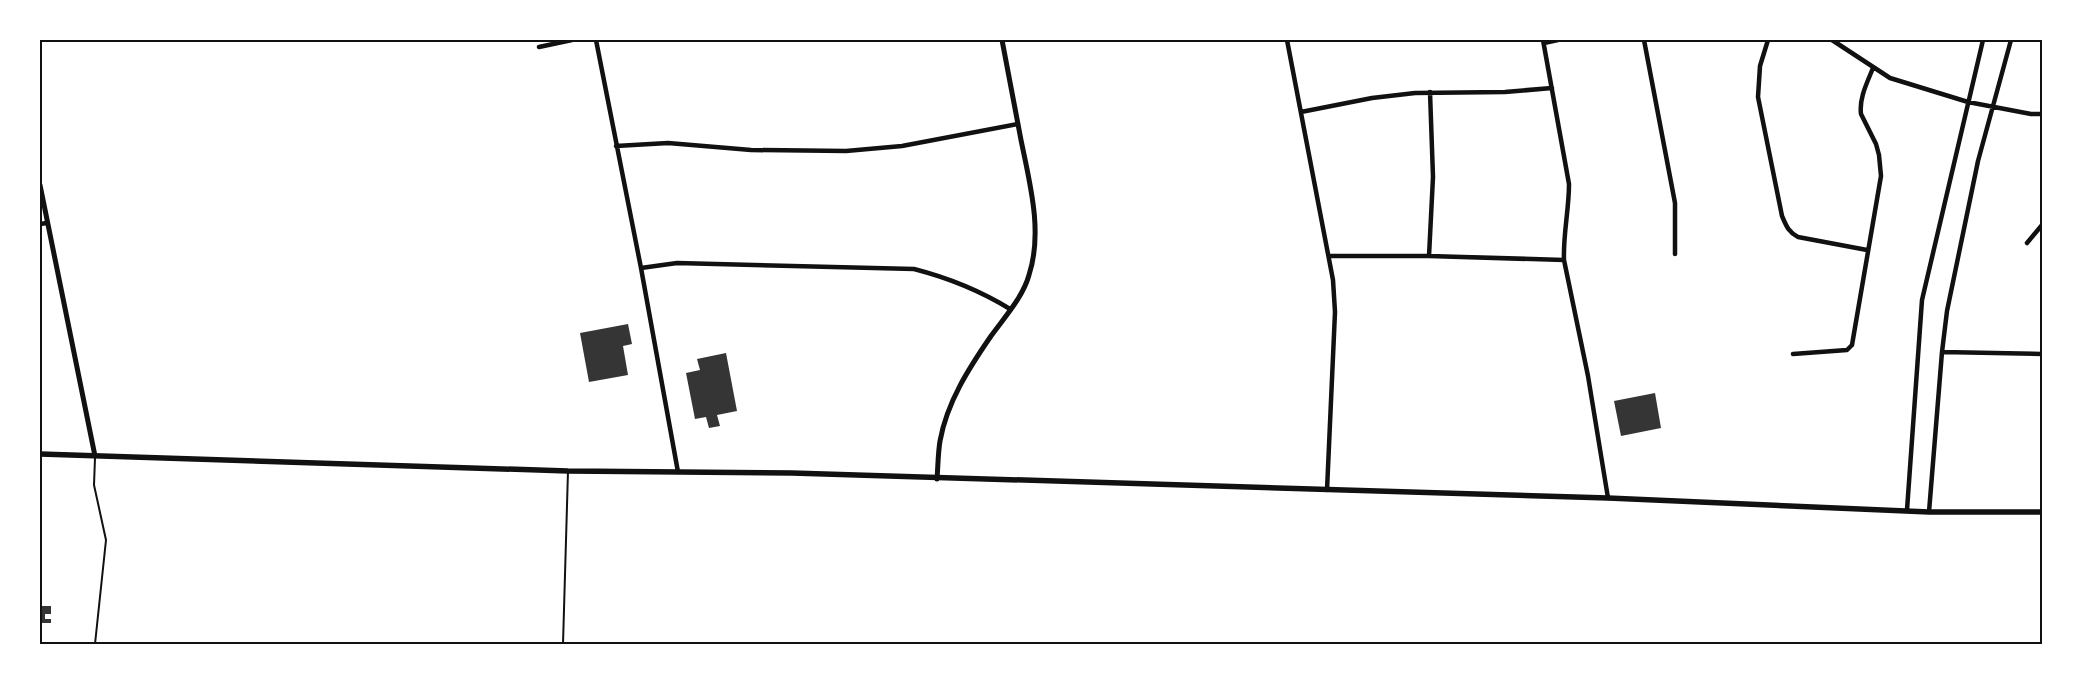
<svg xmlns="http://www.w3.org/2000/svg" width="2082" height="684" font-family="'Fira Sans',sans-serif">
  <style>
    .building { fill: #353535 }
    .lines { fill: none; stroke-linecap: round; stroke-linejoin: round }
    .service { stroke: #111; stroke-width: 2 }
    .minor { stroke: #111; stroke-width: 4.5 }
    .tertiary { stroke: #111; stroke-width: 5 }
    .secondary { stroke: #111; stroke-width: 5.5 }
    .neatline { fill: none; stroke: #111; stroke-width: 2 }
  </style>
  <rect width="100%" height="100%" fill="#fff"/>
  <path class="building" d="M628 324 632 344 623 346 628 375 589 382 580 333Z
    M726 353 737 411 717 415 720 426 709 428 706 417 695 419 686 373 700 370 697 359Z
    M1655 393 1661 428 1621 436 1614 401Z
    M40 606H51V614H45V619H51V623H40Z"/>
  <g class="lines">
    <path class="service" d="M95 644 106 540 94 485 95 458
      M563 644 568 471"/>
    <path class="minor" d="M596 40 641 268 678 472
      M1287 40 1333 280 1335 312 1327 490
      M1543 40 1569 184C1569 210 1563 234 1564 260L1588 376 1608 498
      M1644 40 1675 203V254
      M1768 40 1760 66 1758 97 1782 216C1786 225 1788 232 1798 237L1867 250
      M1832 40 1890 78 1968 102 2031 114H2042
      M1544 43 1558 40
      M539 47 572 40
      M1301 112 1372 98 1415 93 1505 92 1552 88
      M616 146 668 143 751 150 846 151 902 146 1018 124
      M40 224 47 223
      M2027 243 2042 225
      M1329 256H1429L1564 260
      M1429 256 1433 177 1430 92
      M641 268 677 263 914 269C949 278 979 290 1010 309
      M1942 352 2042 354
      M1793 354 1847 350 1852 345 1881 176 1879 155 1876 144 1861 114C1859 98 1867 83 1873 68
      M1907 510 1922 300 1983 40
      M1929 512 1942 352 1947 311 1978 161 2011 40"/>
    <path class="tertiary" d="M40 185 95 456
      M937 479C938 466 938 453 940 441 947 402 969 368 991 336 1004 318 1023 297 1029 275 1043 232 1030 184 1021 140 1015 107 1008 73 1002 40"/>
    <path class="secondary" d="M40 454 568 471 792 473 1608 498 1929 512H2042"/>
  </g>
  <rect width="2082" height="684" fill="none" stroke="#ffffff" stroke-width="82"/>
  <rect x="41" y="41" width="2000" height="602" class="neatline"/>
</svg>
